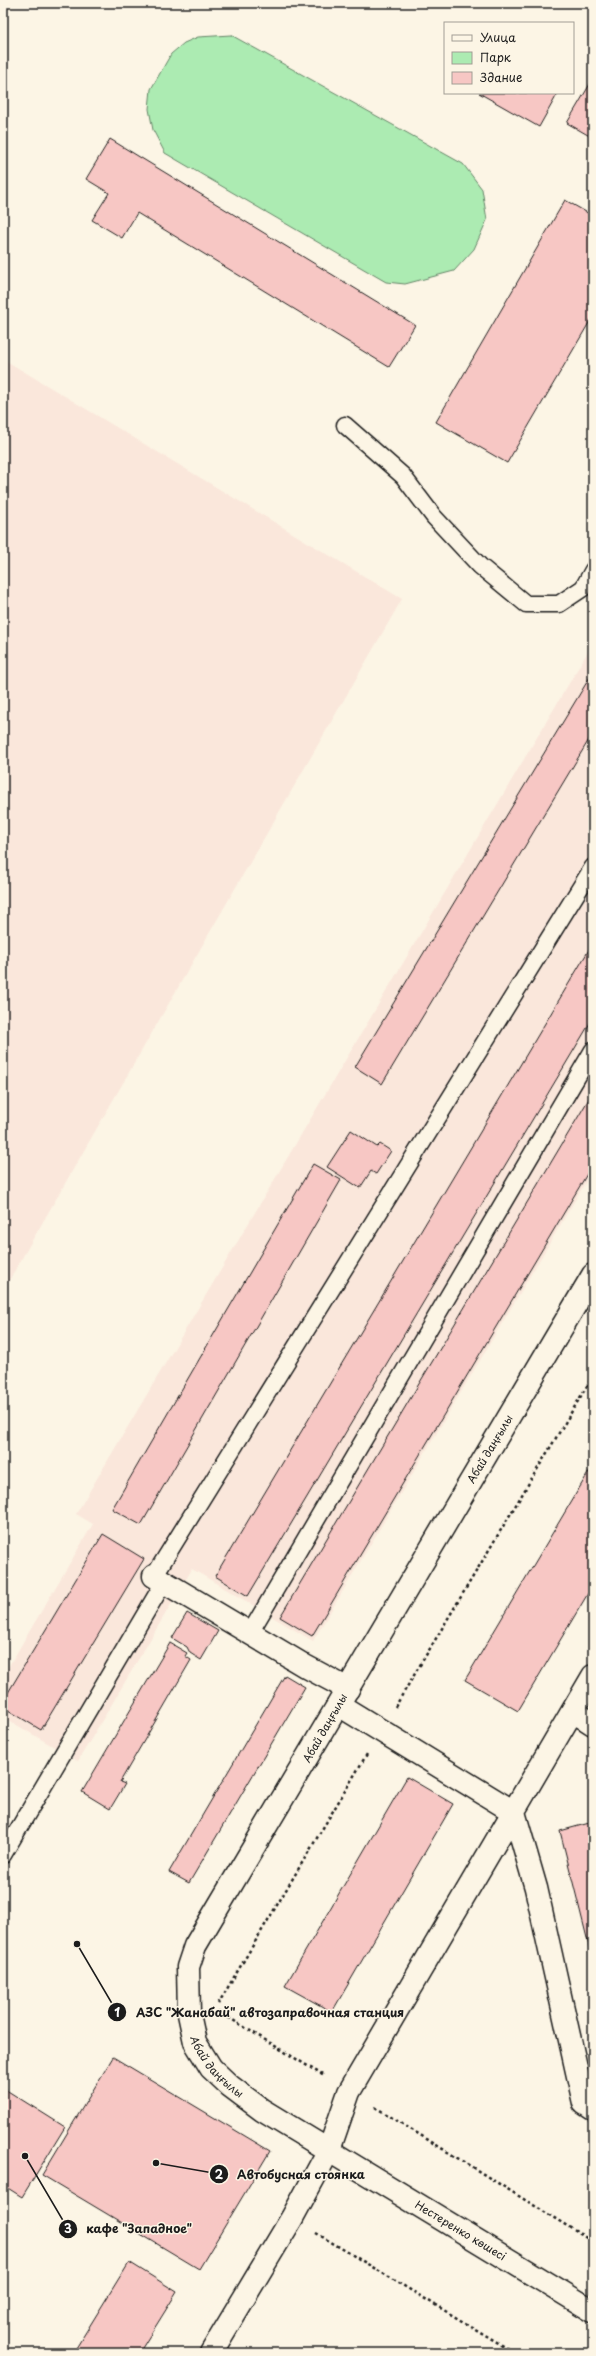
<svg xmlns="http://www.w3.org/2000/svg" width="596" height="2356" font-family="'Playpen Sans',sans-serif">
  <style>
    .built { fill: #fae7db }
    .green { fill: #acebb2; stroke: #648467 }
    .building { fill: #f7c7c4; stroke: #1c1c1c }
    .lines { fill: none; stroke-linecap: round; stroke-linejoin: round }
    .lane-casing { stroke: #1c1c1c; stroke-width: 19 }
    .street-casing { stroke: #1c1c1c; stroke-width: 25 }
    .secondary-casing { stroke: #1c1c1c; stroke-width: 25 }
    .path { stroke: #1c1c1c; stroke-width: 2.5; stroke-dasharray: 3 3; stroke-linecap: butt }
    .lane { stroke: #fcf5e5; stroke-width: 16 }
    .street { stroke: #fcf5e5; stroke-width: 22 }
    .secondary { stroke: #fcf5e5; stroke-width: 22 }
    .labels { text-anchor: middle; stroke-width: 3; stroke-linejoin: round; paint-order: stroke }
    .street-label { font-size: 11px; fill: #1c1c1c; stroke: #fcf5e5 }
    .leader { fill: none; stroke: #1c1c1c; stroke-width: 1.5 }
    .callout-dot { fill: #1c1c1c; stroke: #fcf5e5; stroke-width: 1.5 }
    .mark-label { font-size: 12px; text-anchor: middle; font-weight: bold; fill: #fff }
    .callout-label { font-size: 12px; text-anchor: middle; font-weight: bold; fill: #1c1c1c; stroke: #fcf5e5; stroke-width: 3; stroke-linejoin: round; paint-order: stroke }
  </style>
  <rect width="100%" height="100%" fill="#fcf5e5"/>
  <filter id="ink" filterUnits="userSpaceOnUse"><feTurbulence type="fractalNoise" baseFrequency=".025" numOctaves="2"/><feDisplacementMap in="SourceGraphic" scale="8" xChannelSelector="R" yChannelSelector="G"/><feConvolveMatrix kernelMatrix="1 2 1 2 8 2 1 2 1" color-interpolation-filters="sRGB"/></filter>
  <g filter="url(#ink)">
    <path class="built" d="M3 359 402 599 3 1291Z
      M593 643V1170L313 1641 192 1569 78 1761 3 1717V1676L93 1524 76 1514Z"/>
    <path class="green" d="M231 35 463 164 482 189 487 220 474 249 454 271 405 284 386 282 165 153 153 130 149 109 151 89 171 54 184 43 198 37Z"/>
    <path class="building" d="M593 79V138L567 123Z
      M479 93H558L539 127Z
      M110 139 415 325 389 367 137 213 122 238 92 220 109 193 86 179Z
      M565 200 593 216V316L507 463 436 422Z
      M593 672V733L382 1084 355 1067Z
      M593 943V1018L248 1596 215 1576Z
      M593 1092V1164L312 1636 280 1617Z
      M351 1130 377 1147 380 1144 391 1151 376 1174 371 1171 360 1188 327 1167Z
      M313 1164 341 1180 141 1525 112 1509Z
      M593 1465V1585L518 1711 465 1680Z
      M103 1534 144 1559 41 1730 3 1707V1701Z
      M187 1613 218 1631 201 1660 190 1653 187 1647 172 1638Z
      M170 1643 187 1653 185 1656 191 1660 120 1782 125 1784 110 1809 82 1792Z
      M285 1675 305 1687 189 1883 169 1872Z
      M407 1777 453 1804 332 2012 285 1986Z
      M593 1822V1962L560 1831Z
      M113 2057 270 2151 199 2269 42 2175Z
      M3 2088 65 2127 22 2197 3 2185Z
      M129 2262 177 2292 139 2353H73Z"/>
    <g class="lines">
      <defs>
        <path id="lane" d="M345 425 403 476 434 517 480 566 526 604H559L583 588 593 570
          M154 1576 593 867
          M250 1633 593 1050
          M3 1855 164 1582"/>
        <path id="street" d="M154 1576 305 1666 348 1689
          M339 1705 514 1812 536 1888 584 2103 593 2109
          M573 1711 593 1724
          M211 2353 292 2218 329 2150 349 2092 593 1676"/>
        <g id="secondary">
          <path id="s1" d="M593 1275 195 1946 188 1967 189 2014 195 2042 211 2068 230 2086 262 2110 593 2311"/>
        </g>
      </defs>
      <use href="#lane" class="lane-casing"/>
      <use href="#street" class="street-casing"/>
      <use href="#secondary" class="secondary-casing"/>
      <path class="path" d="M395 1707 593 1376
        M218 2004 367 1754
        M218 2011 324 2076
        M375 2107 593 2242
        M316 2233 515 2353"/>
      <use href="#lane" class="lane"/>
      <use href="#street" class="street"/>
      <use href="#secondary" class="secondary"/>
    </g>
  </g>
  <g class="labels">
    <g class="street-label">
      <text transform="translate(490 1449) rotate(-59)" y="4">Абай даңғылы</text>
      <text transform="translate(325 1728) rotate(-60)" y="4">Абай даңғылы</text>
      <text dy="4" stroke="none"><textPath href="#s1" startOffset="911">Абай даңғылы</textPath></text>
      <text dy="4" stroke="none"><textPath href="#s1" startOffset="1207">Нестеренко көшесі</textPath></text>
    </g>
  </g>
  <path class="leader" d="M77 1944L117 2012M156 2163L219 2174M25 2156L68 2229"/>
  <g class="callout-dot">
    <circle cx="77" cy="1944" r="4"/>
    <circle cx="156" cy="2163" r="4"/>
    <circle cx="25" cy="2156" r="4"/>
    <circle cx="117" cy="2012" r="10"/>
    <circle cx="219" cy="2174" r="10"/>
    <circle cx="68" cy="2229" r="10"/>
  </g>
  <g class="mark-label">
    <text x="117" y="2017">1</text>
    <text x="219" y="2179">2</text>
    <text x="68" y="2233">3</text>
  </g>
  <g class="callout-label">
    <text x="270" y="2017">АЗС "Жанабай" автозаправочная станция</text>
    <text x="301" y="2179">Автобусная стоянка</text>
    <text x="139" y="2233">кафе "Западное"</text>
  </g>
  <rect width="596" height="2356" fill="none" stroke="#fcf5e5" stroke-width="16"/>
  <rect x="8" y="8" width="580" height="2340" fill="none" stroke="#1c1c1c" stroke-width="1.5" filter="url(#ink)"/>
  <rect x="444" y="22" width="130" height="72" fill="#fcf5e5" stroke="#a29e95"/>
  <rect x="452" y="35" width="20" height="6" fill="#fcf5e5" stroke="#a29e95"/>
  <text x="480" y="42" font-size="12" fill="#1c1c1c">Улица</text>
  <rect x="452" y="52" width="20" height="12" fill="#acebb2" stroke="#a29e95"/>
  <text x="480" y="62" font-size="12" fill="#1c1c1c">Парк</text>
  <rect x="452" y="72" width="20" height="12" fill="#f7c7c4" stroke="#a29e95"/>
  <text x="480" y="82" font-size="12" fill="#1c1c1c">Здание</text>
</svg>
